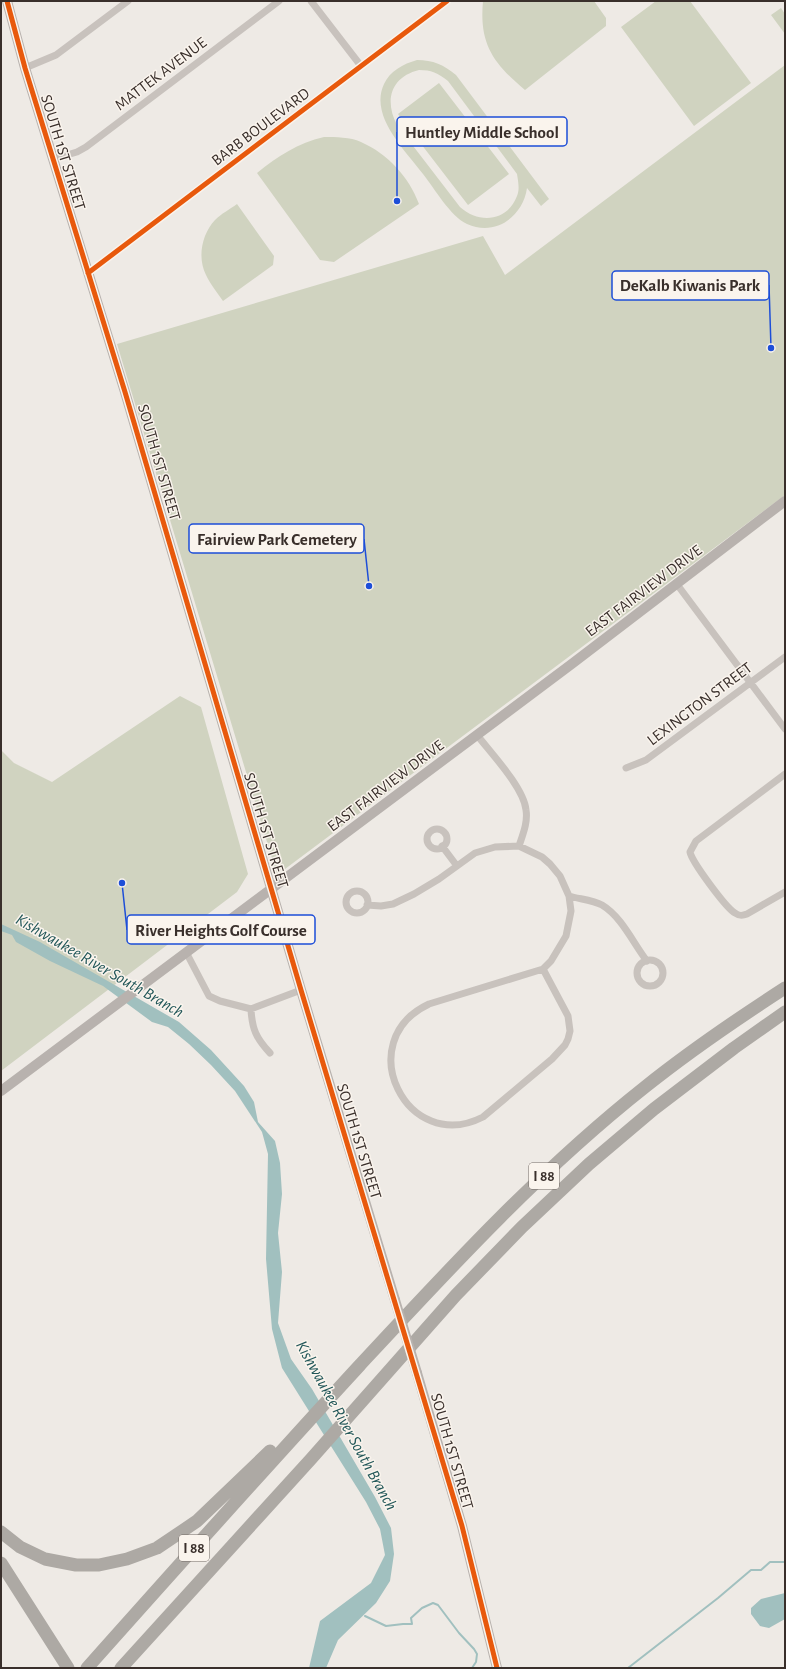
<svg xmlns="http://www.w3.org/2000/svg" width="786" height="1669" font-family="'Alegreya Sans',sans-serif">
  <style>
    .green { fill: #d0d3c0; fill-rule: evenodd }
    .water { fill: #a1c0bf }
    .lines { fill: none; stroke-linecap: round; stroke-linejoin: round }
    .stream { stroke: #a1c0bf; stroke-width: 2 }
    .street { stroke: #c8c2bd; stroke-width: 7 }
    .secondary { stroke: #b8b2ae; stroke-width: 10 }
    .highway { stroke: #ada9a4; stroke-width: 13 }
    .secondary-bridge { stroke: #b8b2ae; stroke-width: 10 }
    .cycleway-casing { stroke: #faf4ed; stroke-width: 8 }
    .cycleway { stroke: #e8590c; stroke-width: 5 }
    .labels { text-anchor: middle; stroke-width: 3; stroke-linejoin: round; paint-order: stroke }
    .shield { fill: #faf4ed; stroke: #736a65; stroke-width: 1 }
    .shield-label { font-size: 15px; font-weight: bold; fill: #392f2b }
    .street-label { font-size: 16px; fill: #392f2b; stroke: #faf4ed }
    .water-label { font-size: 17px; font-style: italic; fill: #225759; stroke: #faf4ed }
    .leader { fill: none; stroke: #1d4ed8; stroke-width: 1.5 }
    .callout-dot { fill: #1d4ed8; stroke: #faf4ed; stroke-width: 1.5 }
    .callout { fill: #faf4ed; stroke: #1d4ed8; stroke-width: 1.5 }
    .callout-label { font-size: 17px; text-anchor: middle; font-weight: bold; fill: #392f2b }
  </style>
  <rect width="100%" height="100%" fill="#eeeae5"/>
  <path class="green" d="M483 1H594L606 18V26L525 90C493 63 479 44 483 1Z
    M656 1H690L751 83 694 126 621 27Z
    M781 8 785 14V34L771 15Z
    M417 60C433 60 444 65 456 75L549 199 541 206 527 188C523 216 496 237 467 224 450 216 435 189 423 174 405 150 369 116 384 84 390 71 403 64 417 60ZM419 70C431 70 438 73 448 81L517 174C518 181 520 189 517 196 507 222 479 224 460 207L397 125C384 100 391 77 419 70Z
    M785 65V495L277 875 117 344 483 236 505 275Z
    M439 83 509 174 468 205 398 114Z
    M324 137C336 137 350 137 361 142 388 154 409 177 419 204L334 262 320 260 257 173C278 156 298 143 324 137Z
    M237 204 274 256 273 265 223 301C217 292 210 284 206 275 197 257 202 234 215 220 221 214 230 209 237 204Z
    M180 696 201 707 248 874 237 892 1 1071V750L14 763 52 782Z"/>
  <path class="water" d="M1 924 40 942 179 1022 211 1050 244 1086 254 1102 258 1122 275 1141 280 1163 282 1194 278 1233 282 1272 278 1323 291 1359 312 1389 375 1497 391 1528 394 1554 390 1581 376 1603 338 1640 326 1668H309L320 1621 371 1583 385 1555 380 1529 366 1502 282 1368 272 1329 266 1259 268 1154 262 1132 235 1091 211 1065 189 1044 168 1027 152 1022 103 986 50 961 16 942 12 935 1 931Z
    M785 1593V1619L769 1628 760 1626 751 1614V1608L761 1599Z"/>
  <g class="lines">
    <path class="stream" d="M365 1616 386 1626 403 1624H412L411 1618 422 1608 433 1603 438 1605 459 1633 474 1649 477 1654 476 1662 472 1668
      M628 1668 718 1598 751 1570H761L770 1562H785"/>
    <path class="street" d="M311 1 361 66
      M25 68 56 55 128 1
      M53 159 77 152 86 147 279 1
      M88 273 447 1
      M676 583 785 729
      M477 735C491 753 524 788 526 810 528 822 523 834 519 846
      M626 768 646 760 785 657
      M785 774 696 841 690 852C692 862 726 908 735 913 739 916 742 916 747 914L785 892
      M427 839a10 10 0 1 1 20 0a10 10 0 1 1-20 0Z
      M442 846 457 866
      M346 902a11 11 0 1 1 22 0a11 11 0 1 1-22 0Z
      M569 896C579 899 593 900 602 905 622 917 633 943 647 961
      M367 905 381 906 393 904 414 894 439 879 475 853 495 847 519 846 542 857 550 864 560 876 569 896 571 911 566 936 551 961 543 969 429 1004C350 1041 407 1156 483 1117L552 1059 565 1045 568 1039 570 1031 568 1016 543 969
      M186 952 209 996 220 1001 251 1009
      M637 973a13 13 0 1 1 26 0a13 13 0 1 1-26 0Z
      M270 1053C256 1038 252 1029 251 1009L301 990"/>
    <path class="secondary" d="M7 1 25 68 125 392 301 990 395 1300
      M1 1091 573 663 785 501
      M417 1373 462 1526 497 1668"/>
    <path class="highway" d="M1 1532 20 1547 45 1559 76 1565H99L127 1559 157 1548 197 1521 270 1451
      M1 1563 68 1668
      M87 1668C177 1567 268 1465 360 1365 450 1268 540 1170 645 1087 690 1051 737 1019 785 988
      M121 1668 311 1459 456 1295 522 1227 589 1164 654 1109 734 1048 785 1012"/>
    <path class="secondary-bridge" d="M395 1300 417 1373"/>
    <defs>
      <path id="cycleway" d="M7 1 25 68 125 392 301 990 462 1526 497 1668
        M88 273 447 1"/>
    </defs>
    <use href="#cycleway" class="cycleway-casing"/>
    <use href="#cycleway" class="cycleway"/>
  </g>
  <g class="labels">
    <g class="shield">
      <rect x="529" y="1163" width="30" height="26" rx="3"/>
      <rect x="179" y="1535" width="30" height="26" rx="3"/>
    </g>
    <g class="shield-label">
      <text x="544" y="1181">I 88</text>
      <text x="194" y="1553">I 88</text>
    </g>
    <g class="street-label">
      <text transform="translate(160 73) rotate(-37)" y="6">MATTEK AVENUE</text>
      <text transform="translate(260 126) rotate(-37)" y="6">BARB BOULEVARD</text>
      <text transform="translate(64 152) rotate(73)" y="6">SOUTH 1ST STREET</text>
      <text transform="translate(160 462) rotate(74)" y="6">SOUTH 1ST STREET</text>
      <text transform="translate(643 590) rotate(-37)" y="6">EAST FAIRVIEW DRIVE</text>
      <text transform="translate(699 703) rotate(-37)" y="6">LEXINGTON STREET</text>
      <text transform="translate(385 785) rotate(-37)" y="6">EAST FAIRVIEW DRIVE</text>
      <text transform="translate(267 830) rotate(73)" y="6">SOUTH 1ST STREET</text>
      <text transform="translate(360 1141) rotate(73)" y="6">SOUTH 1ST STREET</text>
      <text transform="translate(453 1451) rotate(74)" y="6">SOUTH 1ST STREET</text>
    </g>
    <g class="water-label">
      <text transform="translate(100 965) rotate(30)" y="6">Kishwaukee River South Branch</text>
      <text transform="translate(347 1425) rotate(61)" y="6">Kishwaukee River South Branch</text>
    </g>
  </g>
  <path class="leader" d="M397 201L397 132M771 348L769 285M369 586L364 539M122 883L127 930"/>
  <g class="callout-dot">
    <circle cx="397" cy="201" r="4"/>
    <circle cx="771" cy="348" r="4"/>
    <circle cx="369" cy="586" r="4"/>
    <circle cx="122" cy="883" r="4"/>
  </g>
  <g class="callout">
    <rect x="397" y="117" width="170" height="29" rx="4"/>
    <rect x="612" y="271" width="157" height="29" rx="4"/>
    <rect x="189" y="524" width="175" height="29" rx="4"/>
    <rect x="127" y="915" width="188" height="29" rx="4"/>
  </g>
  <g class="callout-label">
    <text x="482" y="138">Huntley Middle School</text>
    <text x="690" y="291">DeKalb Kiwanis Park</text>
    <text x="277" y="545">Fairview Park Cemetery</text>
    <text x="221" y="936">River Heights Golf Course</text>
  </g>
  <rect width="786" height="1669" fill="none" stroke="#392f2b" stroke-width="4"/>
</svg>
